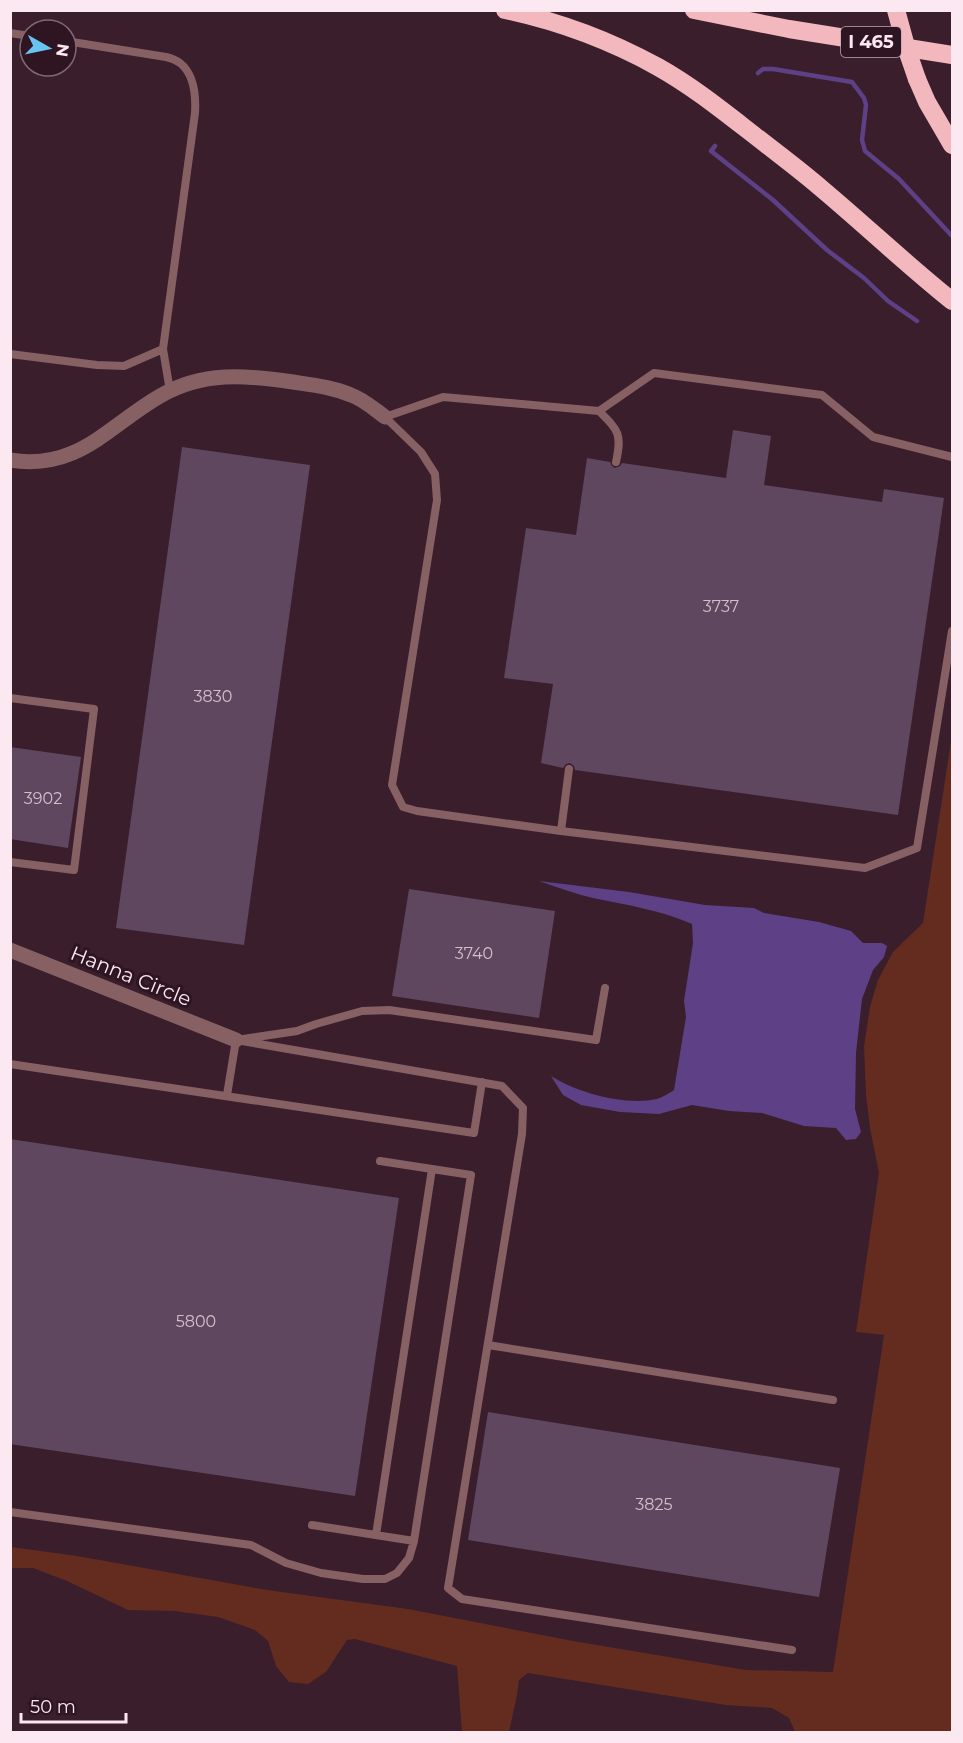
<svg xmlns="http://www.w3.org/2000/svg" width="963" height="1743" font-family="Montserrat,sans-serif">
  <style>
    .green { fill: #642c1e }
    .water { fill: #5e4086 }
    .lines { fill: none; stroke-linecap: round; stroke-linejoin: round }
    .stream { stroke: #5e4086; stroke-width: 4.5 }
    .building { fill: #5f485f }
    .lane { stroke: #876064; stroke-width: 8 }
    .street { stroke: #876064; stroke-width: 15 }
    .highway { stroke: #f3b8be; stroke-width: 18 }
    .highway-bridge { stroke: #f3b8be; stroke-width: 18 }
    .labels { text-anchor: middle; stroke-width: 6; stroke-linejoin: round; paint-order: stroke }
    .number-label { font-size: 16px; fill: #d4c0cc }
    .shield { fill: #2f1522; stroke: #bea9b3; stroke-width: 1.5 }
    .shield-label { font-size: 18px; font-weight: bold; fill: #fbe8f1 }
    .street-label { font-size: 20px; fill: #fbe8f1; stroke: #2f1522 }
  </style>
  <rect width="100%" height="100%" fill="#3a1e2c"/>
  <path class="green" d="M952 735V1732H795L789 1718 772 1708 726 1705 528 1673 519 1680 517 1695 509 1732H462L457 1666 355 1639 347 1640 326 1672 308 1684 289 1682 276 1666 268 1641 255 1630 218 1617 175 1611 128 1610 67 1581 33 1568H11V1547L77 1556 267 1590 408 1609 573 1641 746 1670 833 1672 884 1335 856 1332 879 1173 870 1128 866 1095 864 1047 870 1007 878 980 893 952 923 923Z"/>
  <path class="water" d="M539 881 629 892 705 905 754 908 764 913 819 922 851 931 863 943H882L887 946 884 957 873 970 862 999 856 1053 855 1109 861 1132 856 1139 846 1140 836 1128 804 1126 762 1113 729 1111 692 1105 659 1114 620 1112 581 1105 563 1095 551 1076C578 1093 625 1106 657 1099 663 1097 669 1093 674 1090L686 1017 684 1001 693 943 692 924C661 910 626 905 593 898 575 894 557 887 539 881Z"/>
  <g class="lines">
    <path class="stream" d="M758 73 763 69H773L852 82 864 98 866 105 862 140 865 151 899 179 952 236
      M715 146 711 151 773 200 827 250 864 278 888 301 917 321"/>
  </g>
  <path class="building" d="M733 430 771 436 764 485 882 502 884 489 944 498 898 815 575 770 574 766 570 763 566 764 563 768 541 763 553 684 504 678 526 528 576 535 587 458 610 462 612 466 615 468 620 466 622 463 726 478Z
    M182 447 310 465 244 945 116 928Z
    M10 747 81 757 68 848 10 839Z
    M409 889 555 911 539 1018 392 996Z
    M10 1139 399 1198 355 1496 10 1444Z
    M488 1412 840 1468 819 1597 468 1540Z"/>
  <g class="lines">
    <path class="lane" d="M10 33 30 36
      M66 41 166 57C170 58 176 60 180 63 195 75 196 96 195 113L163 349 170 391
      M10 354 97 365 124 366 163 349
      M599 411 654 373 822 395 873 437 952 457
      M616 462C622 434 619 431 599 411L443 397 385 417 421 452 435 474 437 500 392 785 403 807 417 811 561 831 865 868 917 848 952 631
      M10 698 94 709 74 870 10 862
      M561 831 569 769
      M243 1039 297 1031 316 1024 362 1011 389 1010 596 1040 605 988
      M236 1040 502 1086 523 1108 522 1134 448 1588 462 1599 792 1650
      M10 1064 474 1133 482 1082
      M227 1095 236 1040
      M488 1345 833 1400
      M10 1512 251 1545 286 1563 321 1573 363 1579H385L397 1573 409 1558 414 1541 471 1175 380 1161
      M312 1525 414 1541
      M376 1535 432 1169"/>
    <path class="street" d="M10 460C78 471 108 426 160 396 203 371 246 375 293 382 313 385 332 387 351 395 363 399 374 409 385 417
      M10 950 236 1040"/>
    <path class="highway" d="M505 10C557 21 611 41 658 67 692 86 723 111 754 135 777 153 800 170 822 189 866 226 907 265 952 301
      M694 10 789 29 952 55
      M917 79 927 102 952 145"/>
    <path class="highway-bridge" d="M896 10 907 50 917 79"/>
  </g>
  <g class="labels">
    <g class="number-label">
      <text x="721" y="612">3737</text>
      <text x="213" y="702">3830</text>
      <text x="43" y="804">3902</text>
      <text x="474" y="959">3740</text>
      <text x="196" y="1327">5800</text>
      <text x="654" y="1510">3825</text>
    </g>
    <rect class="shield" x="841" y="27" width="60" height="30" rx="4.5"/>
    <g class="shield-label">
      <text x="871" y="48">I 465</text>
    </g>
    <g class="street-label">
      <text transform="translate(131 976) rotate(22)" y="7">Hanna Circle</text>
    </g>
  </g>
  <rect width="963" height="1743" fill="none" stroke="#fbe8f1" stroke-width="24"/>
  <g transform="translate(48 48) rotate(99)"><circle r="28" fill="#2f1522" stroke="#816975" stroke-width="1.5"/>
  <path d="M0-4.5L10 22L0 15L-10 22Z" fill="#68c4f0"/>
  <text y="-9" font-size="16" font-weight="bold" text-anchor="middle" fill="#fbe8f1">N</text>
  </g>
  <path d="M21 1713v9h105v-9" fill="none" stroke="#fbe8f1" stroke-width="3"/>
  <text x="30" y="1713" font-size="18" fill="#fbe8f1" stroke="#2f1522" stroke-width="4.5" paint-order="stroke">50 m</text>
</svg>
